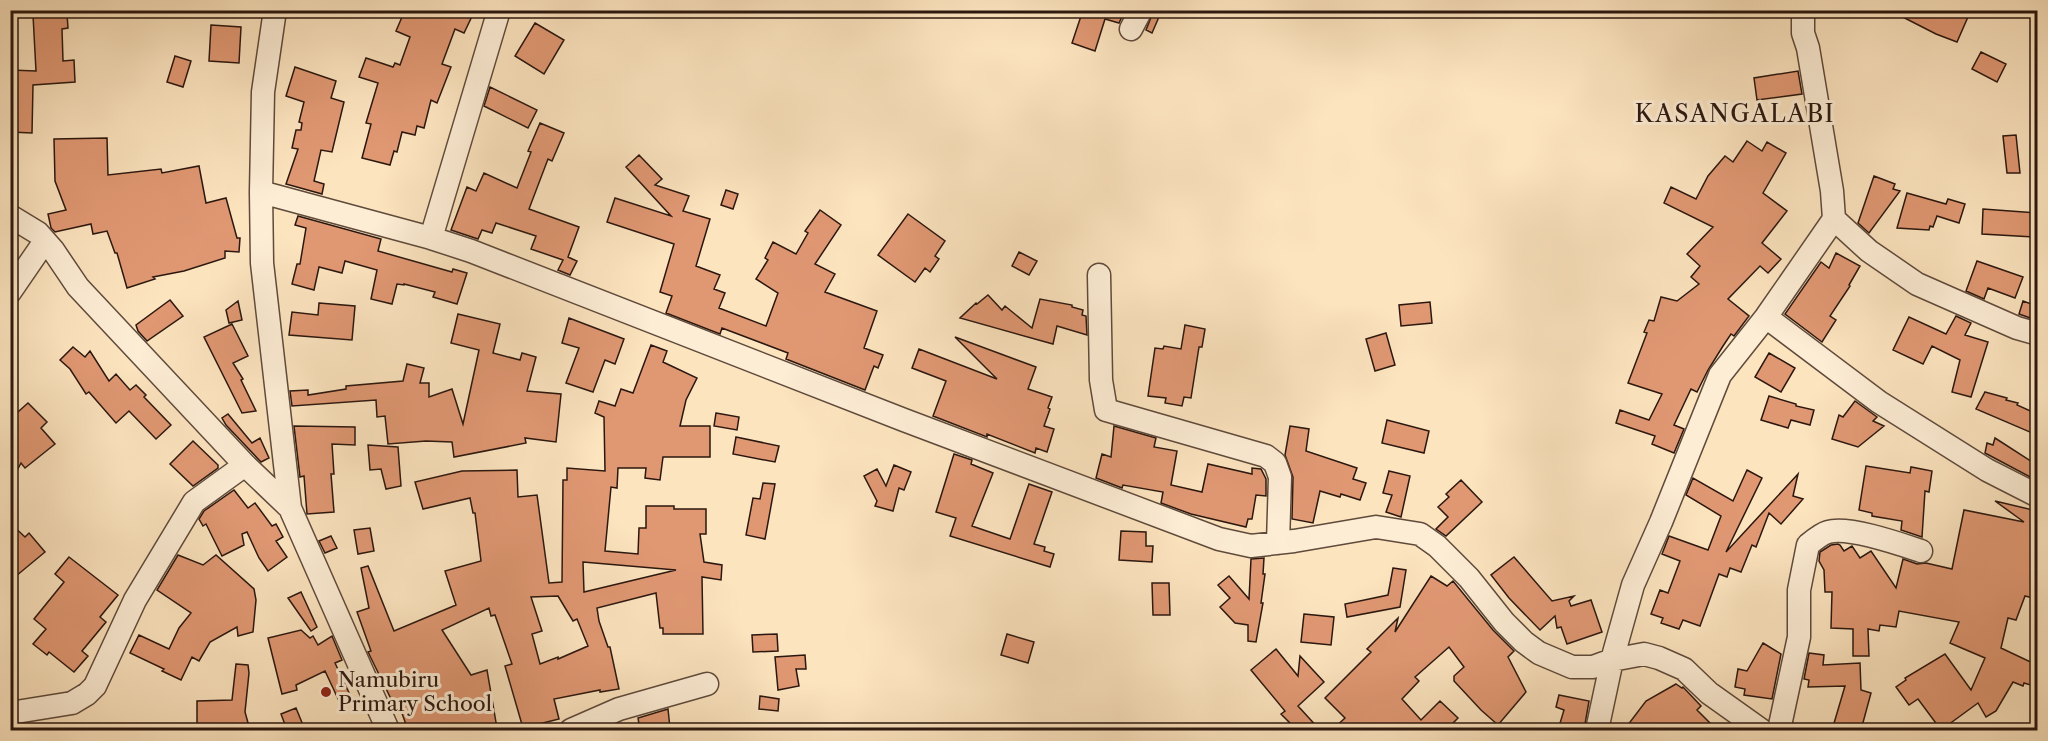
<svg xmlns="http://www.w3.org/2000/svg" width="2048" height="741" font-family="'Libre Caslon Text',serif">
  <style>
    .building { fill: #e09873; stroke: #2b170f; stroke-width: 1.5; fill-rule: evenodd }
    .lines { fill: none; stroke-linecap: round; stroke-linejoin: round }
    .minor-casing { stroke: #5f4a3b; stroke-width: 25 }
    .minor { stroke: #fdedd5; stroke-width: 22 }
    .poi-dot { fill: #8f2418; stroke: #fdedd5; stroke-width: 2 }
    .labels { text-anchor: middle; stroke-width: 6; stroke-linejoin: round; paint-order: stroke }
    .poi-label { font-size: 21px; fill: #2b170f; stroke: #fdedd5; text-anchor: start }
    .quarter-label { font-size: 24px; letter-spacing: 1.5px; fill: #2b170f; stroke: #fdedd5 }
  </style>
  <rect width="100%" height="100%" fill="#fce4bf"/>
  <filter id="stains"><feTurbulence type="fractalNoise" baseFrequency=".00333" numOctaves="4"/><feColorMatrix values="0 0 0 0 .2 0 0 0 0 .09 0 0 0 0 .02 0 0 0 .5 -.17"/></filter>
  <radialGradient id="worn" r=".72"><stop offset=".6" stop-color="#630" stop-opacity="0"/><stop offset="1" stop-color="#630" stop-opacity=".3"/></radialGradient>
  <path class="building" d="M405 10H475L464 33 455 29 442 64 451 67 437 103 431 100 424 128 417 126 415 135 402 132 397 152 394 151 390 165 362 158 371 124 366 123 378 83 359 77 366 58 393 67 395 63 400 65 410 37 396 31Z
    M1083 10H1125L1119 23 1105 19 1095 51 1072 43Z
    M1154 10H1162L1152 33 1146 30Z
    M1889 10H1971L1957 42 1936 34Z
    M67 14 68 28 62 29 63 61 74 60 75 82 33 85 32 133 10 132V70L36 71 33 15Z
    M535 23 564 40 544 74 515 56Z
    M211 25 241 27 239 63 209 61Z
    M1981 52 2006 64 1997 82 1972 69Z
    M175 56 191 61 183 87 167 82Z
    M295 67 336 81 331 98 344 102 332 152 321 150 314 181 324 184 322 194 286 184 298 149 292 148 296 130H301L302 123 299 122 304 102 286 96Z
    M1798 71 1802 94 1757 100 1754 78Z
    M490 87 537 110 528 128 484 106Z
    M540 123 564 133 552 161 548 159 529 209 579 227 568 257 577 261 570 275 558 270 563 260 531 249 536 236 496 223 492 233 482 230 478 239 451 230 467 187 476 191 484 173 517 188 531 152 528 151Z
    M2016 135 2020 173H2007L2003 136Z
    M107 138 108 175 161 169 162 173 199 166 206 203 226 198 237 238H240L239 252 225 251V258L184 271 153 277 155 279 127 288 117 253H115L107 231 93 234 91 224 55 232 51 228 48 214 66 210 55 181 54 139Z
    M1747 141 1762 151 1767 142 1786 153 1763 193 1787 211 1762 243 1781 259 1768 273 1760 266 1728 299 1749 316 1734 336 1731 334 1723 346 1708 370 1697 392 1691 389 1674 425 1684 429 1674 453 1652 444 1655 436 1616 423 1620 410 1649 420 1662 394 1628 383 1647 333 1644 332 1649 320 1654 321 1661 297 1677 301 1699 284 1691 277 1700 266 1687 254 1713 227 1664 203 1671 187 1696 199 1708 176 1725 156 1733 162Z
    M639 155 662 179 655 185 689 196 683 211 710 219 696 266 720 275 714 289 725 293 719 308 766 326 778 293 756 279 768 260 765 258 773 242 796 254 808 233 805 231 820 210 841 225 815 264 835 274 825 292 877 311 864 348 883 355 878 368 874 366 865 390 786 359 788 353 722 328 720 334 666 313 672 296 660 292 674 244 607 222 615 198 671 216 626 167Z
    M1874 176 1895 184 1893 189 1900 191 1869 233 1858 223Z
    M726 190 738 194 733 209 721 205Z
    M1907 193 1946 204 1948 199 1965 204 1959 223 1937 216 1933 227 1930 226 1929 230 1897 228Z
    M1983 209 2037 213 2036 237 1982 234Z
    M908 214 945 241 935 256 939 259 930 272 925 268 915 282 878 255Z
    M298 216 381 239 378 251 452 272 453 269 467 273 457 304 433 297 435 292 404 284V285L397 284 392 304 371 299 377 270 345 261 342 273 319 267 314 290 292 284 297 264H300L306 228 295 225Z
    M1019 252 1037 261 1029 275 1012 266Z
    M1836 253 1860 266 1849 285 1850 286 1830 316 1836 320 1822 342 1785 314 1821 262 1829 268Z
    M1977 261 2023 277 2015 298 1988 288 1984 299 1966 291Z
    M988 295 1002 310 1005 306 1032 328 1040 299 1072 305V307L1083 310 1082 315 1086 316 1087 335 1057 326 1053 344 960 318 976 303 977 304Z
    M170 300 183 316 147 341 138 331 136 325Z
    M238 301 242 320 229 323 226 310Z
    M2023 301 2037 306 2033 319 2019 314Z
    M1430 302 1432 323 1401 326 1399 305Z
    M319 303 355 306 352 340 289 335 292 312 318 315Z
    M458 314 500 324 493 353 520 360 522 353 536 357 527 391 561 394 556 442 525 438 526 443 454 457 452 442 426 441 388 444 385 416 377 417 376 400 292 406 290 391 308 390V395L346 389V386L403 381 407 364 424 368 420 383H429V397L452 389 463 424 479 350 451 343Z
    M1956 316 1971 323 1965 335 1988 342 1971 397 1952 392 1960 360 1932 346 1923 364 1893 350 1909 317 1946 334Z
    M569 318 624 339 615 364 605 360 593 392 566 383 579 348 562 343Z
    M232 324 248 356 233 363 243 379 241 380 256 411 242 413 204 337Z
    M1185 325 1205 329 1202 347H1199L1191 398 1184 397 1182 406 1165 403 1166 398 1148 396 1155 348 1163 349 1164 346 1181 349Z
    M1386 333 1395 365 1375 371 1366 339Z
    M955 337 1036 367 1028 389 1052 397 1048 408 1050 409 1044 426 1054 429 1047 452 1036 448 1035 453 987 434V437L933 416 946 381 912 368 919 349 997 379Z
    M651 345 667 351 663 362 697 378 686 400 680 426H710V457H663L660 480 645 478 646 468H618L617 488 611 487 605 551 638 554 639 528H646V506H674V509H706V534H700L704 562 722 565 721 580 702 577 703 634H663V628H660L656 593 597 608 599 621 608 647H610L619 689 600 692V690L554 699 559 719 523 728 505 666 512 664 495 615 491 616 489 608 442 630 471 675 487 670 497 728 483 730H408L399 705 395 707 368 652 371 651 357 612 369 608 361 568 368 566 394 631 456 605 445 571 481 561 475 513H473L470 498 423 509 415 482 462 471 517 470 518 497 537 495 549 583 562 582 563 480H567V468L605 471 604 417 595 413 599 401 615 406 621 389 633 393ZM583 562 676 570 584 592ZM558 596 573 621 577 619 588 646 558 659V657L540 664 532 634 542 631 531 597Z
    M73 347 85 357 90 351 109 381 116 374 130 390 136 385 146 395 144 397 171 425 156 439 129 411 116 423 89 392 86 394 70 369 60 360Z
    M1769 353 1795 368 1781 392 1755 377Z
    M1985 392 2007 398 2006 400 2018 403 2017 405 2037 414V435L1976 409Z
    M1769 396 1796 404V406L1814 410 1810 425 1791 420 1788 428 1761 420Z
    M1855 401 1877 417 1873 421 1884 426 1858 447 1832 439 1839 415 1843 417Z
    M28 403 47 422 41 428 55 444 25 468 21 463 10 484V419Z
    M716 413 739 417 737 430 714 426Z
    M228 414 252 443 260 438 269 458 261 462 226 425 222 418Z
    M1387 420 1429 431 1424 453 1382 443Z
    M294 426 355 427V445L332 444 334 474H331L334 512 307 514 304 476 300 477Z
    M1114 426 1156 438 1154 447 1177 451 1171 485 1202 492 1208 464 1252 474V468L1261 469 1266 479V496L1256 495 1252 519H1248L1246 527 1191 514 1161 503 1163 492 1123 485 1122 488 1096 478 1102 454 1111 457Z
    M1290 426 1309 429 1306 451 1357 468 1353 479 1366 483 1360 500 1341 494 1340 497 1320 491 1313 523 1292 519 1293 477 1285 455Z
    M736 437 779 446 775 462 733 454Z
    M1995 438 2037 465V469L2032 478 1985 453 1987 443 1993 445Z
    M193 441 218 465V468L193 486 170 464Z
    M368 445 398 447 401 486 386 489 381 469 370 470Z
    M954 454 972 460 971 464 993 473 972 526 1010 539 1029 484 1052 492 1034 544 1045 547 1044 551 1054 554 1050 567 950 536 956 518 936 512Z
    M894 465 911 472 904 490 899 488 893 511 875 506 877 501 864 476 877 469 886 486Z
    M1866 466 1910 473 1911 467 1932 471 1929 492 1925 491 1922 537 1901 530 1902 521 1872 516V513L1859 510Z
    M1747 470 1762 478 1726 552 1798 474 1793 496 1803 499 1781 524 1769 513 1756 547 1752 545 1741 572 1730 568 1727 577 1719 574 1700 626 1683 620 1679 629 1661 623 1663 618 1651 614 1660 590 1668 593 1680 561 1662 554 1669 536 1708 550 1721 516 1686 495 1693 478 1733 501Z
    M1389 471 1410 476 1401 517 1386 512 1392 495 1383 493Z
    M1461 480 1482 502 1446 536 1436 529 1448 517 1438 507 1449 497 1446 494Z
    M763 483 775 484 765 539 746 535 753 498 760 499Z
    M234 490 248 508 255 503 272 526 276 524 283 537 276 541 287 557 268 571 259 558 247 532 242 534 244 545 222 556 206 524 203 526 199 519 204 511Z
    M1995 501 2037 511V599L2025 596 2016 620 2008 618 2001 648 2037 665V687L2024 683 2023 686 2013 682 1996 711 1986 717 1978 703 1941 730 1918 699 1909 705 1896 687 1906 680 1905 678 1945 654 1971 690 1985 658 1950 643 1959 622 1899 611 1896 627 1880 625 1879 631 1868 629 1869 656H1853V629L1831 628 1832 592H1825L1824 570 1819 561 1820 552 1831 545 1838 544 1840 545 1844 551 1852 546 1860 558 1871 551 1896 588 1903 559 1917 564 1926 563 1952 569 1964 510 2024 522Z
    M10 523 25 537 29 533 45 552 10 581Z
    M370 528 374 551 358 554 354 530Z
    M1121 531 1146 532V546H1153L1152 562 1119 560Z
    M331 536 337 548 325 553 319 541Z
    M178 555 203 565 216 555 254 589 256 600 253 632 238 636 237 627 210 642 199 661 192 657 181 680 162 671 164 669 130 653 139 635 169 649 179 628 191 613 157 590Z
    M69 557 118 595 100 617 106 622 82 651 88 656 74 672 49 652 47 655 33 644 46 629 34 619 64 582 55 574Z
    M1514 557 1552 601 1574 596 1569 601 1571 606 1591 600 1602 632 1567 644 1561 627 1557 628 1555 616 1540 630 1509 598 1491 575Z
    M1264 558 1263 574H1265L1261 603H1263L1256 642 1248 641V625L1235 623 1220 607 1230 598 1218 585 1229 576 1249 599 1251 559Z
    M1393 568 1406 570 1400 607 1347 617 1345 604 1388 595Z
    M1431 576 1447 586 1453 581 1493 630 1514 651 1508 657 1526 692 1498 725 1481 710 1454 681V676L1464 667 1449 647 1415 677 1419 681 1402 699 1421 720 1440 701 1458 718 1446 730H1332L1345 718 1325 698 1371 652 1367 649 1398 618 1395 632Z
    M1152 583H1169L1170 615H1153Z
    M301 592 317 627 311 631 288 598Z
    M1304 614 1334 617 1331 645 1301 642Z
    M301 630 310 638 313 636 318 645 332 636 342 660 335 663 351 697 340 703 325 671 296 685 297 690 282 694 268 638Z
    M777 634 778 651 753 652 752 635Z
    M1007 634 1034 642 1028 663 1001 655Z
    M1763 643 1781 654 1772 699 1744 695 1745 689 1735 687 1738 669 1747 671Z
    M1276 649 1298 676 1300 656 1324 682 1298 706 1320 730H1297L1281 714 1285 711 1251 670Z
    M1809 653 1824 655 1823 665 1860 663 1861 690 1871 693 1861 730H1832L1845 686 1808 687 1809 680 1804 679Z
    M805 655 806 669H796L799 686 778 690 775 657Z
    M236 664 248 665 249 673 245 712 250 730H197V701L232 700Z
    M1676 684 1682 688 1683 687 1701 706 1697 710 1717 730H1624L1646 701Z
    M1559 695 1589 701 1584 730H1558L1564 710 1556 707Z
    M760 696 779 699 778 711 759 709Z
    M296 708 305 730H287L281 714Z
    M668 709 670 728 640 730 638 718Z"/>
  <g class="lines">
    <defs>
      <path id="minor" d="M275 10 263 92 261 192 262 263 290 508 388 730
        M1131 29 1141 10
        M261 192 431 238 471 251 904 420 1219 539 1251 546 1294 541 1376 527 1420 534 1437 546 1469 578 1504 622 1524 642 1539 653 1572 667H1593L1612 660 1644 654 1659 658 1684 669 1709 693 1761 730
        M10 216 38 233 53 250 78 287 245 465 290 508
        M1834 219 1869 251 1917 284 2017 328 2038 334
        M431 238 499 10
        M1099 275 1101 380 1106 410 1266 456 1275 463 1280 477 1278 543
        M10 292 45 241
        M1766 317 1879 402 1987 470 2038 496
        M10 713 72 703 87 694 95 686 135 600 194 502 245 465
        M571 730 619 709 707 684
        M1597 730 1612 660 1633 585 1661 522 1720 375 1766 317 1834 219 1832 191 1808 48 1803 33V10
        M1779 730 1799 637V590L1808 545C1814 540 1821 534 1828 532 1849 526 1900 544 1921 551"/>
    </defs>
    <use href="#minor" class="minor-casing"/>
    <use href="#minor" class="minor"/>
  </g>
  <circle class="poi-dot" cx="326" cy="692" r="6"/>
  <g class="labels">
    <g class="poi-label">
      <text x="338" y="687">Namubiru<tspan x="338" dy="24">Primary School</tspan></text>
    </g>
    <g class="quarter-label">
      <text x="1735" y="122">KASANGALABI</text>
    </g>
  </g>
  <rect width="2048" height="741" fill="none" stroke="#fce4bf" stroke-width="36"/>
  <rect x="12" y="12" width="2024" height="717" fill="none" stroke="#2b170f" stroke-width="3"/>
  <rect x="18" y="18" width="2012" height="705" fill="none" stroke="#2b170f" stroke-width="1.5"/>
  <rect width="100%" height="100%" filter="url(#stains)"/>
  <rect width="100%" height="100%" fill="url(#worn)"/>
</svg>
